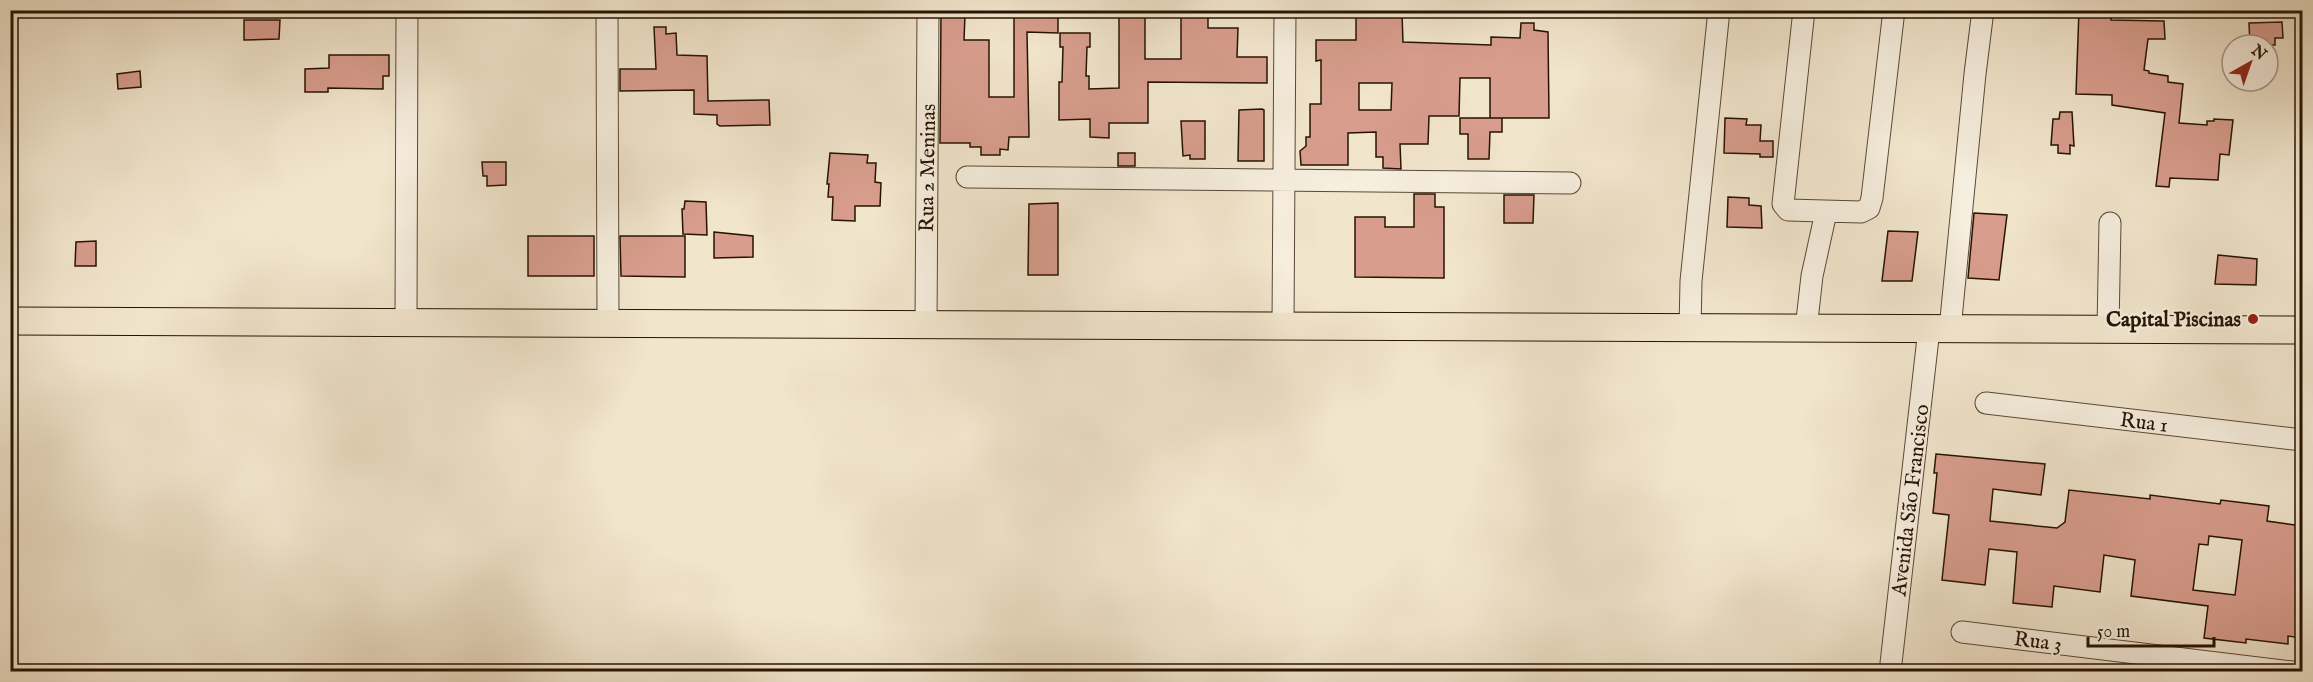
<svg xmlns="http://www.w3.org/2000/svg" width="2313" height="682" font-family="'IM FELL English',serif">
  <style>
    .building { fill: #d89d8d; stroke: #271303; stroke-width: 1.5; fill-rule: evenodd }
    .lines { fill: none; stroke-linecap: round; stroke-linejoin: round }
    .minor-casing { stroke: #5a4835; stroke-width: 23 }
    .major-casing { stroke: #271303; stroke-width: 29 }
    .minor { stroke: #f6eede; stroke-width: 21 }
    .major { stroke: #f1e5cc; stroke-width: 27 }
    .poi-dot { fill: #8f2418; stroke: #f6eede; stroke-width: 2 }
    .labels { text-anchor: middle; stroke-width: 4.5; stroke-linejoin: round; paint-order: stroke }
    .street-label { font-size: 21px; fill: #271303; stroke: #f6eede }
    .poi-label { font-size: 21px; font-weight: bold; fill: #271303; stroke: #f6eede; text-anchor: end }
  </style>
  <rect width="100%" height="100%" fill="#f1e5cc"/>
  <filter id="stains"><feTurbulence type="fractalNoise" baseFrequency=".00333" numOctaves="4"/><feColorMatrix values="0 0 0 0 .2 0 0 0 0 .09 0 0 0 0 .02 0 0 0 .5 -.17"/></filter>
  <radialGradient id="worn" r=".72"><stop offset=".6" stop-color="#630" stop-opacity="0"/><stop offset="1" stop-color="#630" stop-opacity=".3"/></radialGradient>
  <path class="building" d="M1014 10H1058V33L1027 32 1029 137H1009L1008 150 1000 149V155H981V147H970V143H940L941 15H965L964 40H989V97H1014Z
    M1119 10H1145V59H1181V10H1208V28H1238L1237 57H1267V83L1148 82V123H1109V138L1090 137V119L1059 120V82H1062L1063 47H1060V33H1090V47H1087L1086 76H1089V89L1119 88Z
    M1356 10H1389L1393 14H1402L1403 42 1491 45V37L1520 38 1521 23H1534V30L1548 32 1549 118H1490V78H1460L1459 116H1429L1428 144H1400L1401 169 1383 168V157H1376V132L1348 133V165H1301L1300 151 1306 146V137H1310V104H1321V60L1316 61V40H1356ZM1359 83H1392L1391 110H1359Z
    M2079 10H2112L2111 20 2164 21 2165 39H2148L2144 70 2149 71V73L2168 76V82L2183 84 2179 123 2207 125V121H2214V119L2233 120 2229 155 2220 154 2218 180 2170 178 2169 187 2156 186 2165 113 2112 105V95L2076 94Z
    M244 20H280L279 39 244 40Z
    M2282 22 2283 38H2275V45H2250L2249 23Z
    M654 27H666V34L676 33 677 55 707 56 708 101 769 100 770 125 720 126 717 124V115L694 114V90L620 91V69H656Z
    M329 55H389V76H383V89L328 88V92H305V69L329 68Z
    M140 71 141 87 118 89 117 74Z
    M1262 109 1264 110V161H1238L1239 110Z
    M2060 112H2072L2074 146 2070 145V154L2058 153V145H2051L2053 119H2059Z
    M1460 118H1502V132H1490L1489 159H1468V134H1460Z
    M1725 118 1747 119 1746 125H1761L1760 141H1773V157H1760V154L1724 153Z
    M1181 121H1205V159H1190V155L1183 156Z
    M830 153 868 155 867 163H876L875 182 881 183 880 206H855V221L832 220 833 197H828L829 184H827Z
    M1118 153H1135V166H1118Z
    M482 162H506V185L487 186V176H483Z
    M1414 194H1435V207H1444V278L1355 277V217H1385V227H1414Z
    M1504 195H1534L1533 223H1504Z
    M1728 197 1749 198V205L1761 206 1762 228 1727 227Z
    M685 201 706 202 707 235 683 234 682 209H684Z
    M1058 203V275H1028L1029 204Z
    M1974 213 2007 215 1999 280 1968 278Z
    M1888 231 1918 232 1912 281H1882Z
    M714 232 753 236V257L714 258Z
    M528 236H594V276H528Z
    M620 236H685V277L621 276Z
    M96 241V266H75L76 242Z
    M2218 255 2257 259 2256 285 2215 284Z
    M1936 454 2045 464 2041 495 1993 489 1990 521 2057 528 2065 522 2069 490 2150 499V495L2220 504 2221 500 2269 506 2267 521 2302 526V575L2300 597H2302V638L2288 636V644L2246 639V643L2204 638 2208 606 2131 596 2135 560 2104 555 2100 592 2054 586 2052 607 2013 603 2017 552 1989 549 1985 585 1942 580 1949 515 1933 513 1937 473H1934ZM2209 536 2242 540 2235 595 2193 590 2199 544 2208 545Z"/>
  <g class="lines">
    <defs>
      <path id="minor" d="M607 10 608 323
        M1804 10 1783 204 1788 210 1861 212 1869 208 1872 198 1894 10
        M967 177 1570 183
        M406 323 407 10
        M926 325 928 10
        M1283 326 1285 10
        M1690 328 1691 281 1719 10
        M1806 329 1812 276 1826 212
        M1950 329 1975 74 1983 10
        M2108 329 2110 223
        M1986 403 2302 440
        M1962 632 2292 672
        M1890 672 1929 329"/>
      <path id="major" d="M10 321 2302 330"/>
    </defs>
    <use href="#minor" class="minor-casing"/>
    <use href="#major" class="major-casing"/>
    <use href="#minor" class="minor"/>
    <use href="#major" class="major"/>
  </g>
  <circle class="poi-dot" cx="2253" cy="319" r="6"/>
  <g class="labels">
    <g class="street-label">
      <text transform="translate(927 168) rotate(-89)" y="7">Rua 2 Meninas</text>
      <text transform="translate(2144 422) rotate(7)" y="7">Rua 1</text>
      <text transform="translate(1910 500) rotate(-83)" y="7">Avenida São Francisco</text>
      <text transform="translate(2038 641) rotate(7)" y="7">Rua 3</text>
    </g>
    <g class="poi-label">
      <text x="2241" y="326">Capital Piscinas</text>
    </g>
  </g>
  <rect width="2313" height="682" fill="none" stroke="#f1e5cc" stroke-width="36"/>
  <rect x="12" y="12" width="2289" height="658" fill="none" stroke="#271303" stroke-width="3"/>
  <rect x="18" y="18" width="2277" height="646" fill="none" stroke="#271303" stroke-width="1.5"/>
  <g transform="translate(2250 63) rotate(40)"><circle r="28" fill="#f6eede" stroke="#a39686" stroke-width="1.5"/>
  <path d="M0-4.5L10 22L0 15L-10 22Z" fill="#8f2418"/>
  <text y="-9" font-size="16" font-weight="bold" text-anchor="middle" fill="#271303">N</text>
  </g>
  <path d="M2088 637v9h126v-9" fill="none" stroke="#271303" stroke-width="3"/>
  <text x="2097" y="637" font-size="18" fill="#271303" stroke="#f6eede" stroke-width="4.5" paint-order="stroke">50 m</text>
  <rect width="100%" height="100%" filter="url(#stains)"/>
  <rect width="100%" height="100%" fill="url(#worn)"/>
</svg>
